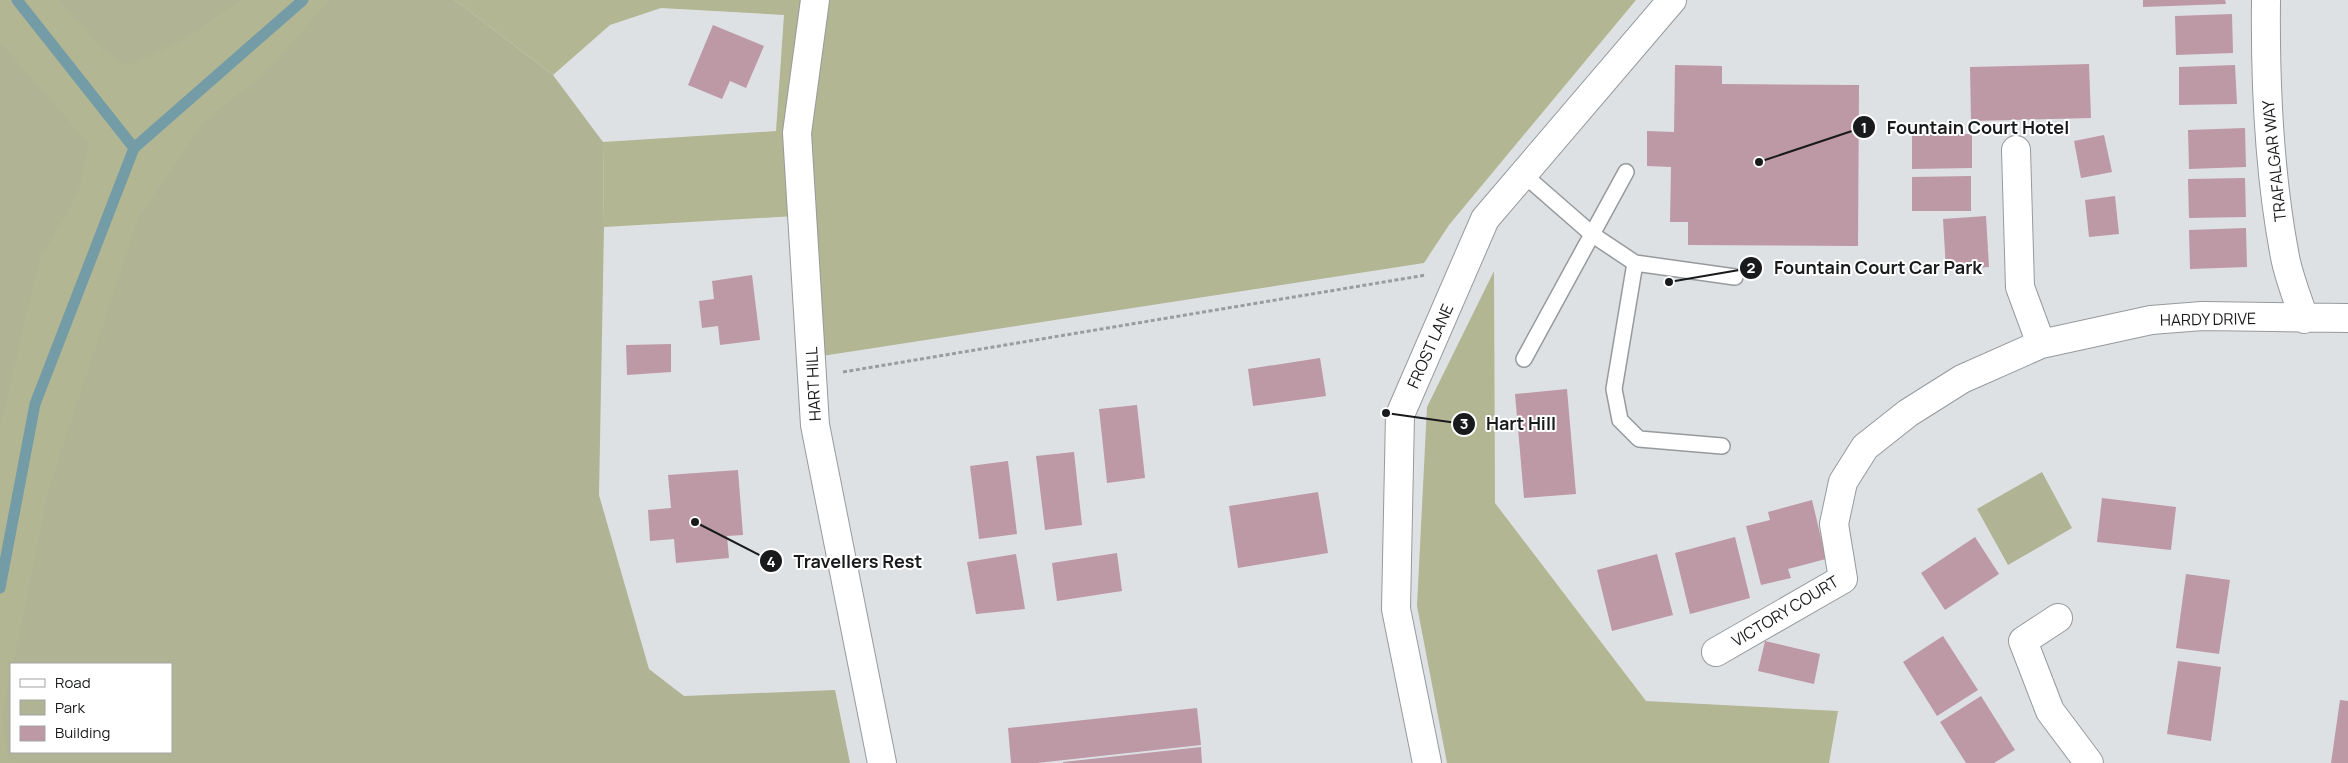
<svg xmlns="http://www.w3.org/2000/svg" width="2348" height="763" font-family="Manrope,sans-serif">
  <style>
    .green { fill: #b0b494; fill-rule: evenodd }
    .forest { fill: #b2b693 }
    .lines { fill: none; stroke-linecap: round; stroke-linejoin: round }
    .stream { stroke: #739ca7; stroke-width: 11 }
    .building { fill: #bd98a5 }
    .service-casing { stroke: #979a9c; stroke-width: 18 }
    .minor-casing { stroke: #979a9c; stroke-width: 30 }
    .tertiary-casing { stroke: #979a9c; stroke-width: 30 }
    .path { stroke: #9a9c9e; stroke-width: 3; stroke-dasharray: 4 2.5; stroke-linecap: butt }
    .service { stroke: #fff; stroke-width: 15 }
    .minor { stroke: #fff; stroke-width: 28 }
    .tertiary { stroke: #fff; stroke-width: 28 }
    .labels { text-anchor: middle; stroke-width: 4; stroke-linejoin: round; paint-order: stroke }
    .street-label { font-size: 16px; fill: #191a1b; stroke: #fff }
    .leader { fill: none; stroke: #191a1b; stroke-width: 2 }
    .callout-dot { fill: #191a1b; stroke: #fff; stroke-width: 2 }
    .mark-label { font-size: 15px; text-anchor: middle; font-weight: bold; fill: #fff }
    .callout-label { font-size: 18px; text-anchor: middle; font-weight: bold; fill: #191a1b; stroke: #fff; stroke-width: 4; stroke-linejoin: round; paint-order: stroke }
  </style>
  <rect width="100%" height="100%" fill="#dee1e4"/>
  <path class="green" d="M0 0H455L553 75 603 142 604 227 599 495 649 669 684 696 835 690 850 763H0ZM11 664H171V752H11Z
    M2042 472 2072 528 2008 565 1977 509Z"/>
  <path class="forest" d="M0 0H59L101 49 128 66 184 40 241 0H330L259 78 203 122 139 217 48 492 13 664H11L2 718 8 759 20 763H0V428L39 262 78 193 89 144 0 42Z
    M455 0H1636L1449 225 1424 263 809 358 795 216 604 227 603 142 776 131 784 15 661 8 610 25 553 75Z
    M1494 271 1495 503 1646 701 1838 711 1829 763H1447L1417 606 1427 407Z"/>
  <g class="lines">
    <path class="stream" d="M17 0 134 148
      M0 588 35 404 134 148 303 0"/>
  </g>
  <path class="building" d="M2143 0H2225L2226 4 2143 7Z
    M2232 14 2233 53 2176 55 2175 16Z
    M713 25 764 46 746 88 730 81 722 99 688 85Z
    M2089 64 2091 118 1971 121 1970 67Z
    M1675 65 1722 66V84L1859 85 1858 246 1688 245V222H1670L1671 167 1647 166V131L1674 132Z
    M2235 65 2237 104 2179 105V67Z
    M2245 128 2246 167 2189 169 2188 130Z
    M1912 134H1972V168L1912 169Z
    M2104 135 2112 172 2081 178 2074 141Z
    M1971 176V211H1912V177Z
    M2245 178 2246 217 2189 218 2188 179Z
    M2115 196 2119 234 2089 237 2085 200Z
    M1986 216 1989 267 1946 270 1943 219Z
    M2246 228 2247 267 2190 269 2189 230Z
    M752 275 760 340 720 345 718 326 702 328 699 301 714 299 712 281Z
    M671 344V372L627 375 626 345Z
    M1320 358 1326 396 1253 406 1248 369Z
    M1567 389 1576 494 1524 498 1515 394Z
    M1137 405 1145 478 1107 483 1099 409Z
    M1074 452 1082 525 1045 530 1036 456Z
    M1008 461 1017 534 979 539 970 466Z
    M738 470 743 535 727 536 729 558 676 563 674 539 650 541 648 510 671 508 668 475Z
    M1318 492 1328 553 1238 568 1229 506Z
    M2102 498 2176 507 2171 550 2097 542Z
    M1812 500 1826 559 1788 569 1791 578 1761 585 1746 526 1770 520 1768 512Z
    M1735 537 1750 598 1690 614 1675 553Z
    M1975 537 1999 574 1945 610 1921 573Z
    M1117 553 1122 591 1057 601 1052 563Z
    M1016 554 1025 609 976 614 967 562Z
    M1657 554 1673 615 1612 631 1597 570Z
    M2186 574 2230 580 2219 654 2176 648Z
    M1943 636 1978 690 1937 716 1903 662Z
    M1765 641 1820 654 1814 684 1758 671Z
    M2178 661 2221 667 2211 741 2167 734Z
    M1981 696 2015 750 1994 763H1966L1940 722Z
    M2340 700 2348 701V763H2331Z
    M1197 708 1201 745 1037 763H1011L1008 728Z
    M1201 747 1202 763H1063V762Z"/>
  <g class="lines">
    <defs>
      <path id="service" d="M1523 174 1593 235 1635 263 1735 277
        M1635 263 1614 389 1620 420 1639 439 1722 446
        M1524 359 1626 172"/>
      <path id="minor" d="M815 0 797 133 815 425 882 763
        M2266 0C2265 86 2269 173 2285 257 2289 278 2298 299 2304 319
        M2016 150 2020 287 2041 344
        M2058 618 2023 641 2050 711 2089 763
        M1716 652 1843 579 1834 524 1843 482 1865 447 1908 413 1962 379 2041 344 2151 320 2202 316 2348 318"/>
      <path id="tertiary" d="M1427 763 1396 609 1400 415 1485 219 1672 0"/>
    </defs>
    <use href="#service" class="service-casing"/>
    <use href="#minor" class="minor-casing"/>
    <use href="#tertiary" class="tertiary-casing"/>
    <path class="path" d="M843 372 1426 275"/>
    <use href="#service" class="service"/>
    <use href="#minor" class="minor"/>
    <use href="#tertiary" class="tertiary"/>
  </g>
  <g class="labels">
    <g class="street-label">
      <text transform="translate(2274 161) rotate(-96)" y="6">TRAFALGAR WAY</text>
      <text transform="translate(2208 319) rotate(-1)" y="6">HARDY DRIVE</text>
      <text transform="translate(1430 346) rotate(-66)" y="6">FROST LANE</text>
      <text transform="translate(813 384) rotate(-93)" y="6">HART HILL</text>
      <text transform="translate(1785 611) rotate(-31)" y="6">VICTORY COURT</text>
    </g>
  </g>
  <path class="leader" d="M1759 162L1864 127M1669 282L1751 268M1386 413L1464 424M695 522L771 561"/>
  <g class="callout-dot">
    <circle cx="1759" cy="162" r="5"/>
    <circle cx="1669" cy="282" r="5"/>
    <circle cx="1386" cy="413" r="5"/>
    <circle cx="695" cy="522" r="5"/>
    <circle cx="1864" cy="127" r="12"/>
    <circle cx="1751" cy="268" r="12"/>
    <circle cx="1464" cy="424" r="12"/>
    <circle cx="771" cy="561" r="12"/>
  </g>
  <g class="mark-label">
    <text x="1864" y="133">1</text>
    <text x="1751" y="273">2</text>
    <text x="1464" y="429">3</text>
    <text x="771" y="567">4</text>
  </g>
  <g class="callout-label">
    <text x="1978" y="134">Fountain Court Hotel</text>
    <text x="1878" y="274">Fountain Court Car Park</text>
    <text x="1521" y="430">Hart Hill</text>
    <text x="858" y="568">Travellers Rest</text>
  </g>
  <rect x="10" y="663" width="162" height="90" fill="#ffffff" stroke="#a3a3a4"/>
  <rect x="20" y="679" width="25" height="8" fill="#ffffff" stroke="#a3a3a4"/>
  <text x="55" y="688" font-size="15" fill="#191a1b">Road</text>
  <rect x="20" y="700" width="25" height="15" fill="#b0b494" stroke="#a3a3a4"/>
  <text x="55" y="713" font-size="15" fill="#191a1b">Park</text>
  <rect x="20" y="726" width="25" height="15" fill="#bd98a5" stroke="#a3a3a4"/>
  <text x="55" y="738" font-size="15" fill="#191a1b">Building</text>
</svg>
